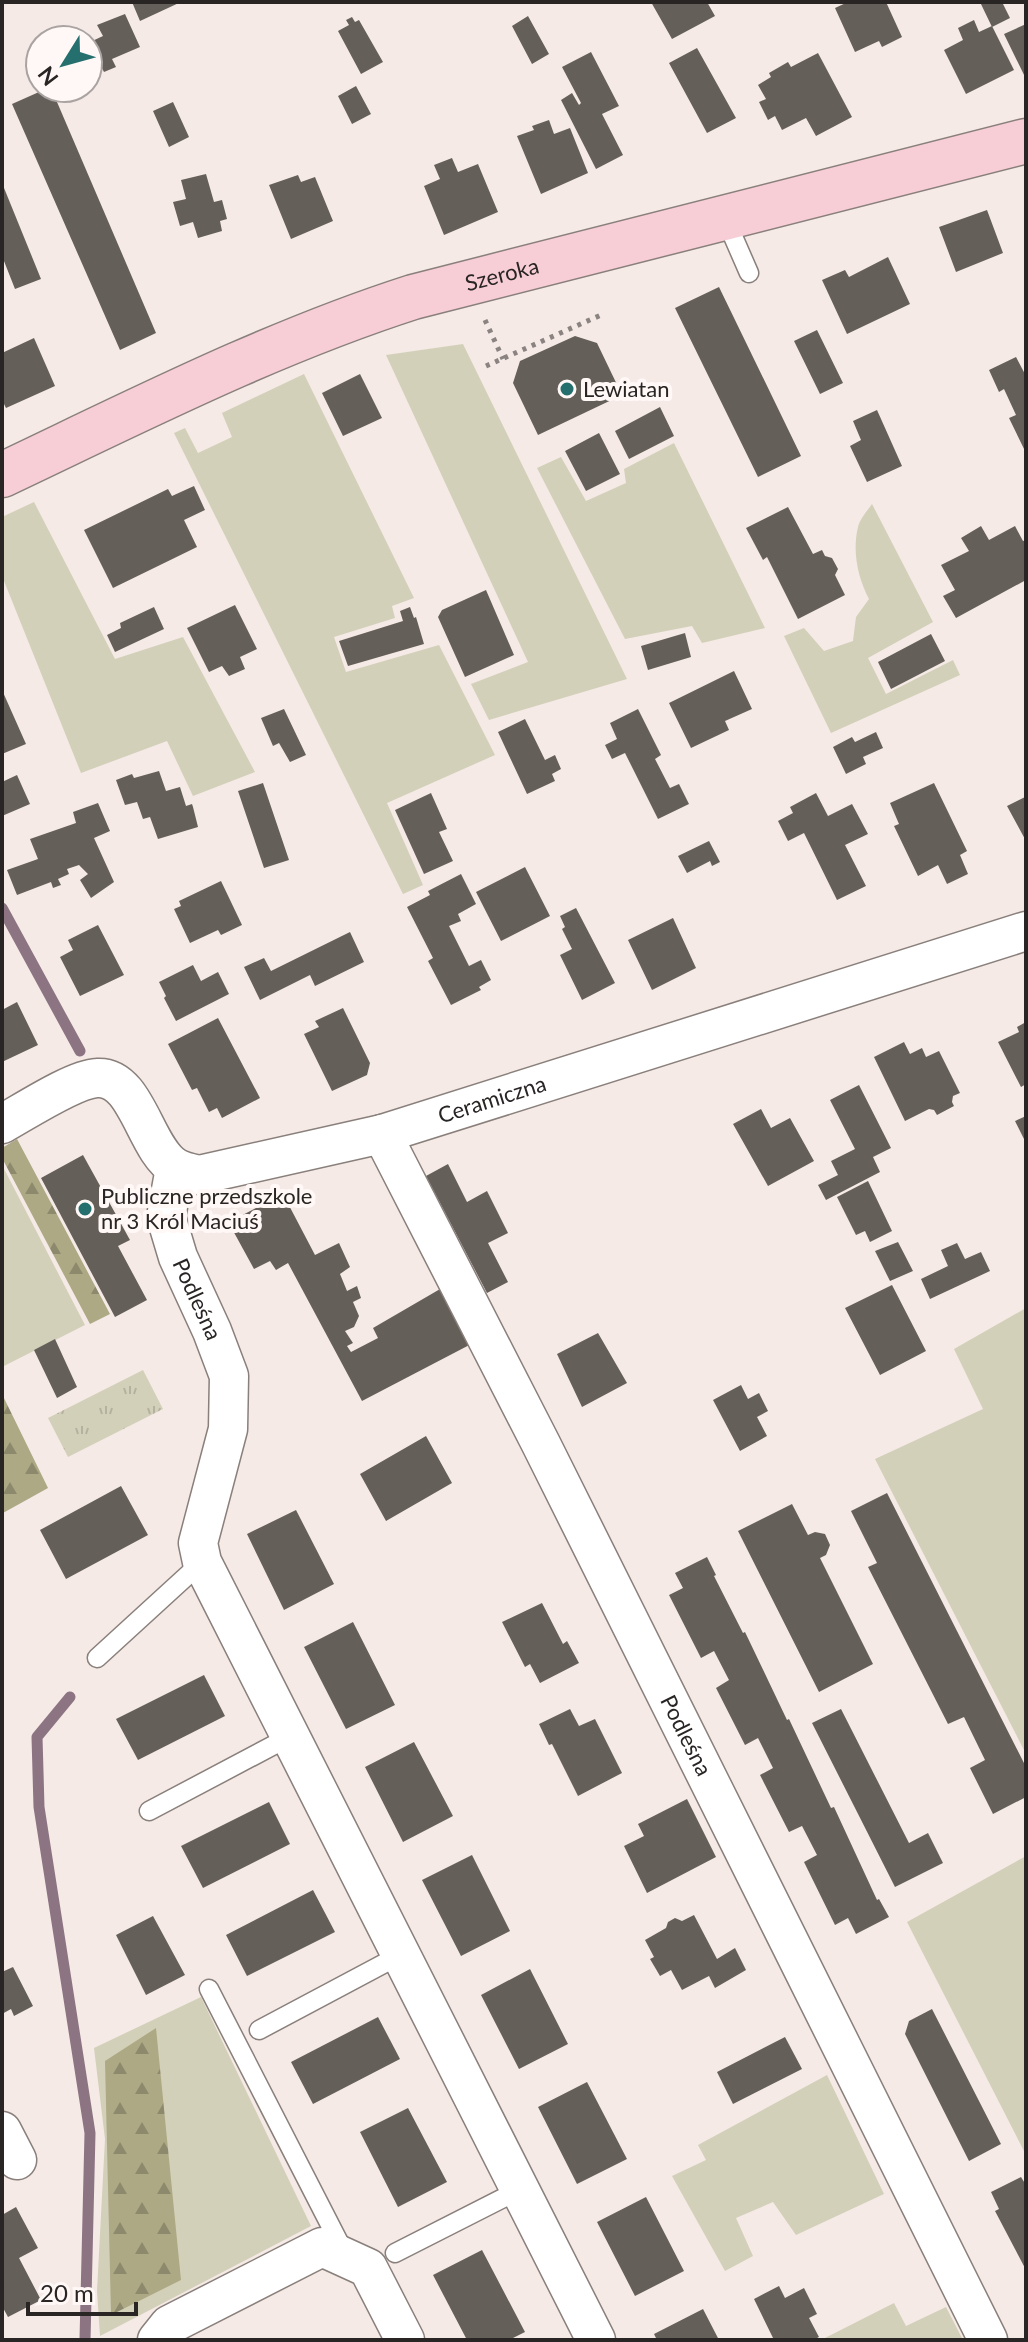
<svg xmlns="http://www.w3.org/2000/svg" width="1028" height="2342" font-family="Lato,sans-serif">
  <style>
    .grass { fill: #d2d0b9 }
    .forest { fill: url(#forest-firs) }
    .park { fill: url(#park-tufts) }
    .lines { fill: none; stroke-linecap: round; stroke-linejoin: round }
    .stream { stroke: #8c7483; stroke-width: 11 }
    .building { fill: #655f59 }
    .lane-casing { stroke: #897f7b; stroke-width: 21 }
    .street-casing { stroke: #897f7b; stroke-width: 41 }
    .secondary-casing { stroke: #897f7b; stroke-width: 47 }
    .path { stroke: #8a8380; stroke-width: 5; stroke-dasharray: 4 6; stroke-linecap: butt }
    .lane { stroke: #fff; stroke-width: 18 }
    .street { stroke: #fff; stroke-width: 38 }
    .secondary { stroke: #f7cdd6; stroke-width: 44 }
    .poi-dot { fill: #25706f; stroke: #fff8f6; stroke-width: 3 }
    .labels { text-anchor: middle; stroke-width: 8; stroke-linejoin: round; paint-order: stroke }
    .street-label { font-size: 22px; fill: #292524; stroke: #fff8f6 }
    .poi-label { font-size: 22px; fill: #292524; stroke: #fff8f6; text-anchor: start }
  </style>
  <defs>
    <pattern id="forest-firs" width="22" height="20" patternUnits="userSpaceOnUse" patternTransform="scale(2)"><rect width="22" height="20" fill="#ada984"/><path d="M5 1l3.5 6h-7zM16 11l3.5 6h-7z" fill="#8d896c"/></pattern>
    <pattern id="park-tufts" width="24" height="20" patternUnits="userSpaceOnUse" patternTransform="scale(2)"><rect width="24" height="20" fill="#d2d0b9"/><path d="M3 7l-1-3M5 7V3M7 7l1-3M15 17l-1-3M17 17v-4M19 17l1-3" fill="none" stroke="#b4b29f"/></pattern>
  </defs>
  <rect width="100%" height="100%" fill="#f5eae6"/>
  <path class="grass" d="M463 344 627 679 489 720 471 684 528 662 386 355Z
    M304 374 414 598 392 606 395 618 334 637 346 672 439 645 495 755 387 803 423 885 403 894 174 433 185 428 198 453 232 437 222 413Z
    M674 443 765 628 702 643 692 626 625 639 537 468 561 457 586 501 626 483 624 469Z
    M34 502 115 659 183 637 255 772 193 796 167 741 81 773 2 576V517Z
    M872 504 933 622 868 658 886 694 953 660 960 675 831 733 784 636 804 628 824 651 853 641 856 617 869 599C858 578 852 552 858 527 860 519 867 511 872 504Z
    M2 1165 85 1325 2 1367Z
    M1026 1308V1754L875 1459 983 1409 954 1349Z
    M1026 1856V2155L907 1922Z
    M201 1997 311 2226 100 2336 97 2291 105 2139 94 2048Z
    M827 2075 884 2194 796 2235 773 2202 736 2218 753 2256 725 2271 672 2176 706 2160 698 2145Z
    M894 2303 906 2326 946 2307 963 2340H821Z"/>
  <path class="forest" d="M17 1139 110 1314 90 1324 2 1158V1148Z
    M2 1394 48 1488 3 1513 2 1511Z
    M156 2028 181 2280 111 2315 105 2061Z"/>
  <path class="park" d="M143 1370 163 1409 68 1457 48 1418Z"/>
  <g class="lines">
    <path class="stream" d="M2 908 80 1051
      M70 1697 37 1737 39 1807 90 2133 85 2340"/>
  </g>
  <path class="building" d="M132 2H181L140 21Z
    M651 2H707L715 16 672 39Z
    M848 2H886L902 37 882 47 879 41 855 52 835 8Z
    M980 2H1002L1010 18 992 27Z
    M125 14 140 47 112 59 116 67 104 72 101 66 88 72V43L103 36 97 25Z
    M528 16 549 54 532 64 512 26Z
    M352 17 355 22 359 20 383 62 361 74 338 31 349 25 346 20Z
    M974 20 979 32 992 26 1014 70 966 94 944 50 963 40 958 28Z
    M1026 24V79L1004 34Z
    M697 48 736 118 707 133 669 63Z
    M591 52 619 106 602 114 623 155 596 169 561 100 572 93 579 105 581 103 562 67Z
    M818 53 852 117 816 136 806 118 782 130 775 116 768 120 759 102 766 99 758 85 771 77 769 73 788 62 791 67Z
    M356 86 371 114 352 124 338 96Z
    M48 88H51L156 333 120 350 12 104Z
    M173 102 189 137 169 147 153 111Z
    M549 120 554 134 570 128 588 173 541 194 517 136 534 130 532 126Z
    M452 158 458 172 478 164 498 212 444 235 424 186 440 179 434 165Z
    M206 174 214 202 222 200 227 219 220 221 222 231 198 238 193 222 180 226 173 202 186 199 181 180Z
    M298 175 301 182 315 177 333 221 291 239 269 185Z
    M2 183 41 279 15 289 2 256Z
    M987 210 1003 253 956 272 939 227Z
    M888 257 910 304 847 334 822 280 845 270 849 277Z
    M719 287 801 456 758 477 675 308Z
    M817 330 843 383 820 394 794 341Z
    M575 336 597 343 622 395 538 435 513 383 520 361Z
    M34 338 55 386 6 408 2 400V353Z
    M1016 357 1026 376V453L1009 418 1016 415 1004 389 999 392 989 370Z
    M360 374 382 418 343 436 322 393Z
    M660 407 674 436 629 459 615 431Z
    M877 410 902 466 867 482 850 446 861 440 853 421Z
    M599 433 620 474 586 491 565 451Z
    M194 486 205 510 184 520 197 547 113 588 84 530 168 489 172 496Z
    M788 507 813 554 822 550 825 556 832 558 838 569 835 575 845 595 798 619 767 557 763 560 746 528Z
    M981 526 989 540 1015 526 1023 541 1026 540V580L956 618 943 596 955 590 941 565 969 551 961 538Z
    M486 590 514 655 465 677 438 617 442 610Z
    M235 605 257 649 240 657 245 669 229 676 222 666 209 672 187 628Z
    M154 607 164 629 115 652 107 635 121 628 120 623Z
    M410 607 414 618 416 617 424 644 348 666 339 641 403 621 400 611Z
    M685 633 691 657 648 670 641 646Z
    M931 634 945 661 891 689 878 662Z
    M734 671 752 709 725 721 729 730 691 748 669 703Z
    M2 690 26 744 2 754Z
    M284 709 306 755 290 762 279 743 273 746 261 718Z
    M638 709 661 755 655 759 670 788 679 784 689 804 658 819 625 753 612 759 605 745 617 739 610 723Z
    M525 719 545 760 555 755 561 769 552 774 555 781 527 794 498 732Z
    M876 732 883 748 863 757 866 764 846 774 833 747 852 737 855 742Z
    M159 771 166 791 180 787 186 806 192 804 193 807 198 827 158 839 150 817 143 819 137 802 125 805 116 780 132 774 134 778Z
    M17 775 30 804 2 816V782Z
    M263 783 289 860 264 868 238 791Z
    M934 783 967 851 960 855 968 874 947 884 938 865 918 876 894 826 899 824 890 803Z
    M431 793 447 829 439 832 453 861 424 874 395 810Z
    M816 793 828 816 852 804 868 834 845 845 866 886 837 900 804 833 788 841 778 821 793 813 790 807Z
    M1025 797 1026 799V841L1007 806Z
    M98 803 110 831 94 838 114 882 91 898 80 880 88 874 79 865 67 869 69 874 58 879 61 885 53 888 51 882 17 895 7 870 38 859 30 839 76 823 73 812Z
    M709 841 720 862 712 866 710 861 687 873 678 856Z
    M525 867 550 916 501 941 476 892Z
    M461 874 476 904 458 914 461 921 449 926 469 966 481 960 491 980 479 987 481 990 451 1005 428 961 433 958 407 907 430 895 428 891Z
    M221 881 242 925 221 935 218 930 190 943 174 909 181 906 179 901Z
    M576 908 615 983 582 1000 560 955 572 949 562 929 565 927 560 916Z
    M673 918 696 968 652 990 628 940Z
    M98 925 124 975 80 996 60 957 73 950 68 940Z
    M350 932 364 962 315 986 310 975 260 1000 244 967 264 958 271 971Z
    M193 965 201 981 218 972 229 994 176 1021 164 998 166 996 159 982Z
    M17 1002 38 1045 2 1062V1010Z
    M343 1008 370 1063 367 1075 332 1091 304 1034 319 1027 315 1021Z
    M218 1018 260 1098 222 1118 217 1108 209 1112 197 1088 192 1090 168 1044Z
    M1026 1022V1084L1021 1087 998 1042 1019 1032 1017 1027Z
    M904 1042 910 1054 922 1048 926 1057 939 1051 960 1093 953 1096 952 1102 954 1106 937 1115 934 1110 929 1109 905 1121 874 1057Z
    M859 1085 891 1148 873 1157 880 1172 826 1200 818 1185 838 1175 831 1161 855 1149 830 1100Z
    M761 1109 771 1128 790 1118 814 1161 768 1186 733 1124Z
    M1026 1116V1143L1015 1121Z
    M83 1155 130 1240 118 1246 147 1300 115 1317 41 1178Z
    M448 1164 467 1202 487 1191 508 1233 488 1243 508 1282 487 1293 426 1176Z
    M868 1181 892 1231 870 1242 865 1231 856 1235 837 1197Z
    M283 1194 315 1255 339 1243 350 1267 340 1274 347 1291 357 1286 361 1298 353 1302 359 1316 354 1327 345 1331 353 1343 347 1346 351 1352 378 1338 373 1328 447 1285 477 1341 362 1401 288 1263 276 1270 270 1261 254 1269 231 1227 233 1220Z
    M898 1242 913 1271 890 1281 875 1251Z
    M957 1243 965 1259 981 1252 990 1271 930 1299 921 1279 948 1266 941 1250Z
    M892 1285 926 1351 880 1375 845 1308Z
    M598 1333 627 1383 582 1407 557 1354Z
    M55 1339 77 1387 57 1398 34 1350Z
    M741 1385 748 1399 759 1393 768 1411 757 1417 767 1436 740 1451 713 1400Z
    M426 1436 452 1483 386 1521 360 1474Z
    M121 1486 148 1535 66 1579 40 1530Z
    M887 1493 1026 1767V1797L993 1814 970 1768 985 1760 964 1717 948 1724 868 1567 877 1563 851 1511Z
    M792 1504 808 1535 815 1532 825 1534 830 1545 826 1555 820 1558 873 1664 819 1692 738 1531Z
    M296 1510 334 1584 284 1610 247 1534Z
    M707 1557 716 1575 714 1576 743 1633 745 1632 787 1720 789 1719 831 1808 834 1807 877 1900 879 1899 889 1917 856 1934 848 1918 835 1925 804 1862 817 1855 802 1826 789 1832 760 1775 773 1768 758 1738 745 1745 716 1688 729 1680 714 1651 701 1658 669 1595 683 1588 675 1573Z
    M542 1603 563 1644 567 1641 579 1663 540 1683 530 1664 525 1667 502 1622Z
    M353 1622 395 1705 346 1729 304 1647Z
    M204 1675 225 1716 138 1760 116 1719Z
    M570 1709 579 1726 595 1719 622 1773 578 1796 552 1744 549 1745 539 1724Z
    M841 1709 909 1843 928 1833 943 1863 895 1887 812 1723Z
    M414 1742 453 1816 403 1842 365 1767Z
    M687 1799 716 1857 647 1893 624 1846 644 1836 638 1824Z
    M269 1802 290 1844 203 1888 181 1846Z
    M472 1855 510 1931 461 1956 422 1880Z
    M313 1890 335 1932 247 1976 226 1935Z
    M694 1915 717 1959 735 1948 746 1970 715 1988 709 1976 682 1990 671 1970 660 1976 650 1959 654 1957 645 1940 666 1928 668 1922 675 1918 682 1921Z
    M153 1916 185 1975 146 1995 116 1935Z
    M13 1967 33 2006 14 2016 11 2009 2 2014V1972Z
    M530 1969 568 2044 519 2069 481 1995Z
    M932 2009 1001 2144 969 2161 905 2034 909 2021Z
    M378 2017 400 2059 313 2104 291 2062Z
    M785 2037 802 2069 733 2104 717 2072Z
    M587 2082 627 2159 577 2184 538 2107Z
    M408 2108 447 2182 398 2207 360 2132Z
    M1021 2177 1026 2185V2270L995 2211 999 2209 991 2192Z
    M646 2197 684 2271 635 2296 597 2222Z
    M16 2207 38 2248 19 2258 41 2300 8 2317 2 2306V2215Z
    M482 2250 525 2332 509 2340H467L433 2275Z
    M779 2286 785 2298 804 2288 817 2314 809 2318 819 2337 813 2340H774L754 2299Z
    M703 2309 719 2340H657L654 2334Z"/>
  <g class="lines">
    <defs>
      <path id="lane" d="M725 218 749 273
        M97 1658 202 1562
        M149 1811 289 1737
        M209 1989 344 2252
        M259 2030 400 1955
        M395 2253 519 2190"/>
      <g id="street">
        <path id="s1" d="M2 1124C24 1112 74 1079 97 1078 137 1075 145 1150 175 1167 181 1171 191 1173 199 1175L382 1134 1026 931"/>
        <path id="s2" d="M382 1134 541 1444 988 2340"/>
        <path id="s3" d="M175 1168 166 1217 178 1257 212 1331 229 1376 228 1429 198 1543 202 1562 596 2340"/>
        <path d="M2 2131 17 2160"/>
        <path d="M157 2340 169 2325 322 2247 368 2268 405 2340"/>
      </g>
      <g id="secondary">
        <path id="s4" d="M2 475C137 411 270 343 413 297L1026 141"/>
      </g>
    </defs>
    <use href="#lane" class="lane-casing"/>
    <use href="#street" class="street-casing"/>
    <use href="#secondary" class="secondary-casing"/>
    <path class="path" d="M485 320 503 359
      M486 366 601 315"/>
    <use href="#lane" class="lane"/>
    <use href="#street" class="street"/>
    <use href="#secondary" class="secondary"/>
  </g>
  <g class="poi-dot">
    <circle cx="567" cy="389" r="8"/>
    <circle cx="85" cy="1209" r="8"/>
  </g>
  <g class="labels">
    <g class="street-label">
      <text dy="8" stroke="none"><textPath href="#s4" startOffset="540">Szeroka</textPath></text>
      <text dy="8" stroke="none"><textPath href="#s1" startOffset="558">Ceramiczna</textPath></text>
      <text dy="8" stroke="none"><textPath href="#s3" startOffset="138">Podleśna</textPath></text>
      <text dy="8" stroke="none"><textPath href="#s2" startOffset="674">Podleśna</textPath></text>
    </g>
    <g class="poi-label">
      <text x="583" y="397">Lewiatan</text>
      <text x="101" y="1204">Publiczne przedszkole<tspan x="101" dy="25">nr 3 Król Maciuś</tspan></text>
    </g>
  </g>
  <rect width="1028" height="2342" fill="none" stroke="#292524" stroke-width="8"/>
  <g transform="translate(64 64) rotate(233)"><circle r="38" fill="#fff8f6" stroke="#a9a4a2" stroke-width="2"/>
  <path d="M0-6L14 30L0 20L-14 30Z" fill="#25706f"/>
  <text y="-12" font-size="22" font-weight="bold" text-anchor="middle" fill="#292524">N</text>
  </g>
  <path d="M28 2302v12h108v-12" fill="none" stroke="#292524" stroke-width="4"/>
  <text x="40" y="2302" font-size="24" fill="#292524" stroke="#fff8f6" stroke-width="6" paint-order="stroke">20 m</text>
</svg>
